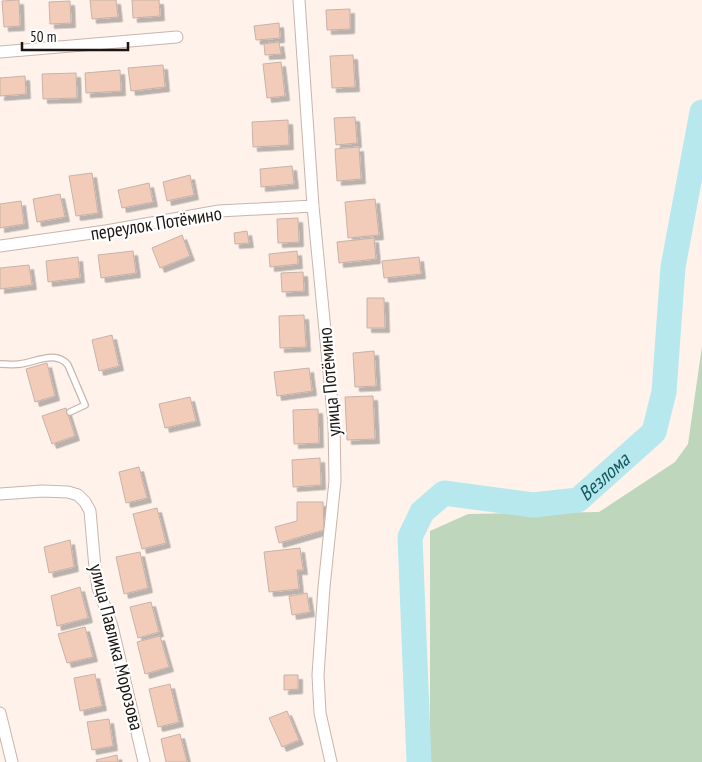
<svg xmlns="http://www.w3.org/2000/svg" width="702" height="762" font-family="'PT Sans Narrow',sans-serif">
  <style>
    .green { fill: #bed6bb }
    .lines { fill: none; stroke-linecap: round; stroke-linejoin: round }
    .river { stroke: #b6e8ee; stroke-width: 25 }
    .building { fill: #f3ccb9; stroke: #c7b2a8; filter: url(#shadow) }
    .service-casing { stroke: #c9b5aa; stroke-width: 8 }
    .minor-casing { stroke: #c9b5aa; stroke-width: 13 }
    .service { stroke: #fff; stroke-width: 5.5 }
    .minor { stroke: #fff; stroke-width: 11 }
    .labels { text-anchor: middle; stroke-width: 4.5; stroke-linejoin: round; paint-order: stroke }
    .street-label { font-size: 19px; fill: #1c1511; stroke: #fff }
    .water-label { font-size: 20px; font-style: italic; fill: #14585f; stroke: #fff }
  </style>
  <defs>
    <filter id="shadow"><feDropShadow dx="4.5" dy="4.5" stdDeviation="0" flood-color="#0004"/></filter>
  </defs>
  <rect width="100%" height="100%" fill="#fff2eb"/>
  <path class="green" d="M702 346V762H430V531L468 514 599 512 675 462 688 444Z"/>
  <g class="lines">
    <path class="river" id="s1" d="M419 762 410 537 422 512 444 493 533 505 578 500 654 432 664 392 673 267 702 112"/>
  </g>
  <path class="building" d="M19 0 20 26 4 27 2 1Z
    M90 0H116L118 17 92 19Z
    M132 0H159L160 16 133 18Z
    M70 1 71 23 50 24 49 2Z
    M350 9V29L327 30 326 10Z
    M279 23 280 38 256 40 254 26Z
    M279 42 281 54 265 55 264 44Z
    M353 55 355 87 332 88 330 56Z
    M281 62 285 96 267 98 263 64Z
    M163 65 165 87 131 91 128 68Z
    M120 70 121 91 86 93 85 73Z
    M76 73 77 98 43 99 42 74Z
    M25 76 26 94 0 96V78Z
    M355 117 357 143 336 145 334 118Z
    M288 120 289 145 253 147 252 122Z
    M359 147 361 179 337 181 335 149Z
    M292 166 294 184 261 187 260 169Z
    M92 173 98 213 76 216 69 176Z
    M190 175 194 195 167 201 163 182Z
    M149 183 153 202 122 208 118 190Z
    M60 194 65 217 37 222 33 199Z
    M375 199 379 235 348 238 345 202Z
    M21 201 24 224 0 228V204Z
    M298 218 299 242 278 243 277 219Z
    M247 231 249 243 235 244 234 233Z
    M182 235 190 256 160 268 152 248Z
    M374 238 376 259 339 263 337 242Z
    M133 251 136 273 101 278 98 255Z
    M297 251 298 264 270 267 269 254Z
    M78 257 80 278 48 282 46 261Z
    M419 257 421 274 384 278 382 261Z
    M29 265 32 285 0 289V268Z
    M303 272 304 291 282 292 281 273Z
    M367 298H384L385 328H367Z
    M304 315 306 347 280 348 279 316Z
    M112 335 119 366 99 371 92 340Z
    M374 351 376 386 355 387 353 353Z
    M47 363 55 396 35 402 26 369Z
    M309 368 312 391 277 396 274 372Z
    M373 396 375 439 347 440 345 397Z
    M190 397 196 421 165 428 159 404Z
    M66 408 75 436 52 444 42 416Z
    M318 409 319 443 294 444 293 410Z
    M320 458 321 485 293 487 292 460Z
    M139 467 147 498 126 503 119 472Z
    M297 502H323L324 530 279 543 275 527 297 521Z
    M157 508 166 543 142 549 133 514Z
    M70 540 74 567 49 573 44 547Z
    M300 548 303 570H297L299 589 269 592 264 552Z
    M140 552 148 588 124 594 116 557Z
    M80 587 88 618 57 626 51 596Z
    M307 593 310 612 292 615 289 596Z
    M151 602 159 632 138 638 130 607Z
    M85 627 93 657 67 663 58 634Z
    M160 636 169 667 145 674 137 642Z
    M95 674 102 706 80 711 74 678Z
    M284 675H298V689L284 690Z
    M170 684 179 722 158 727 149 689Z
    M287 711 299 740 282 747 269 718Z
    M109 719 113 746 92 750 87 722Z
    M180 734 187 762H166L161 739Z
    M117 755 118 762H97L96 760Z"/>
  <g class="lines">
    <defs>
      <path id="service" d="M0 364C7 364 13 365 20 364 36 362 56 350 68 365L85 405 70 412"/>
      <path id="minor" d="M299 0 313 206 334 424 335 481 324 587 318 675 320 713 331 762
        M0 52 177 37
        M0 246 106 231 219 211 313 206
        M0 494 42 491 68 492 78 495 85 502 90 511 95 568 98 588 112 626 144 762
        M0 713 12 762"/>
    </defs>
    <use href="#service" class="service-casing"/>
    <use href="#minor" class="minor-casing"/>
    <use href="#service" class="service"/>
    <use href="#minor" class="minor"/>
  </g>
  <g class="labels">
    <g class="street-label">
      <text transform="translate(156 223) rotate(-9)" y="7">переулок Потёмино</text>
      <text transform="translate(329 382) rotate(-95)" y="7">улица Потёмино</text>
      <text transform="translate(117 647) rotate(76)" y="7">улица Павлика Морозова</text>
    </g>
    <g class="water-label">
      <text dy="7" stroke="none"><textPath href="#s1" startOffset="452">Везлома</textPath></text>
    </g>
  </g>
  <path d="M22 42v8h106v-8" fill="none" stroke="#1c1511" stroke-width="2.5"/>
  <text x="30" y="42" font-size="15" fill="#1c1511" stroke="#ffffff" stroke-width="4" paint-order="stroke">50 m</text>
</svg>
